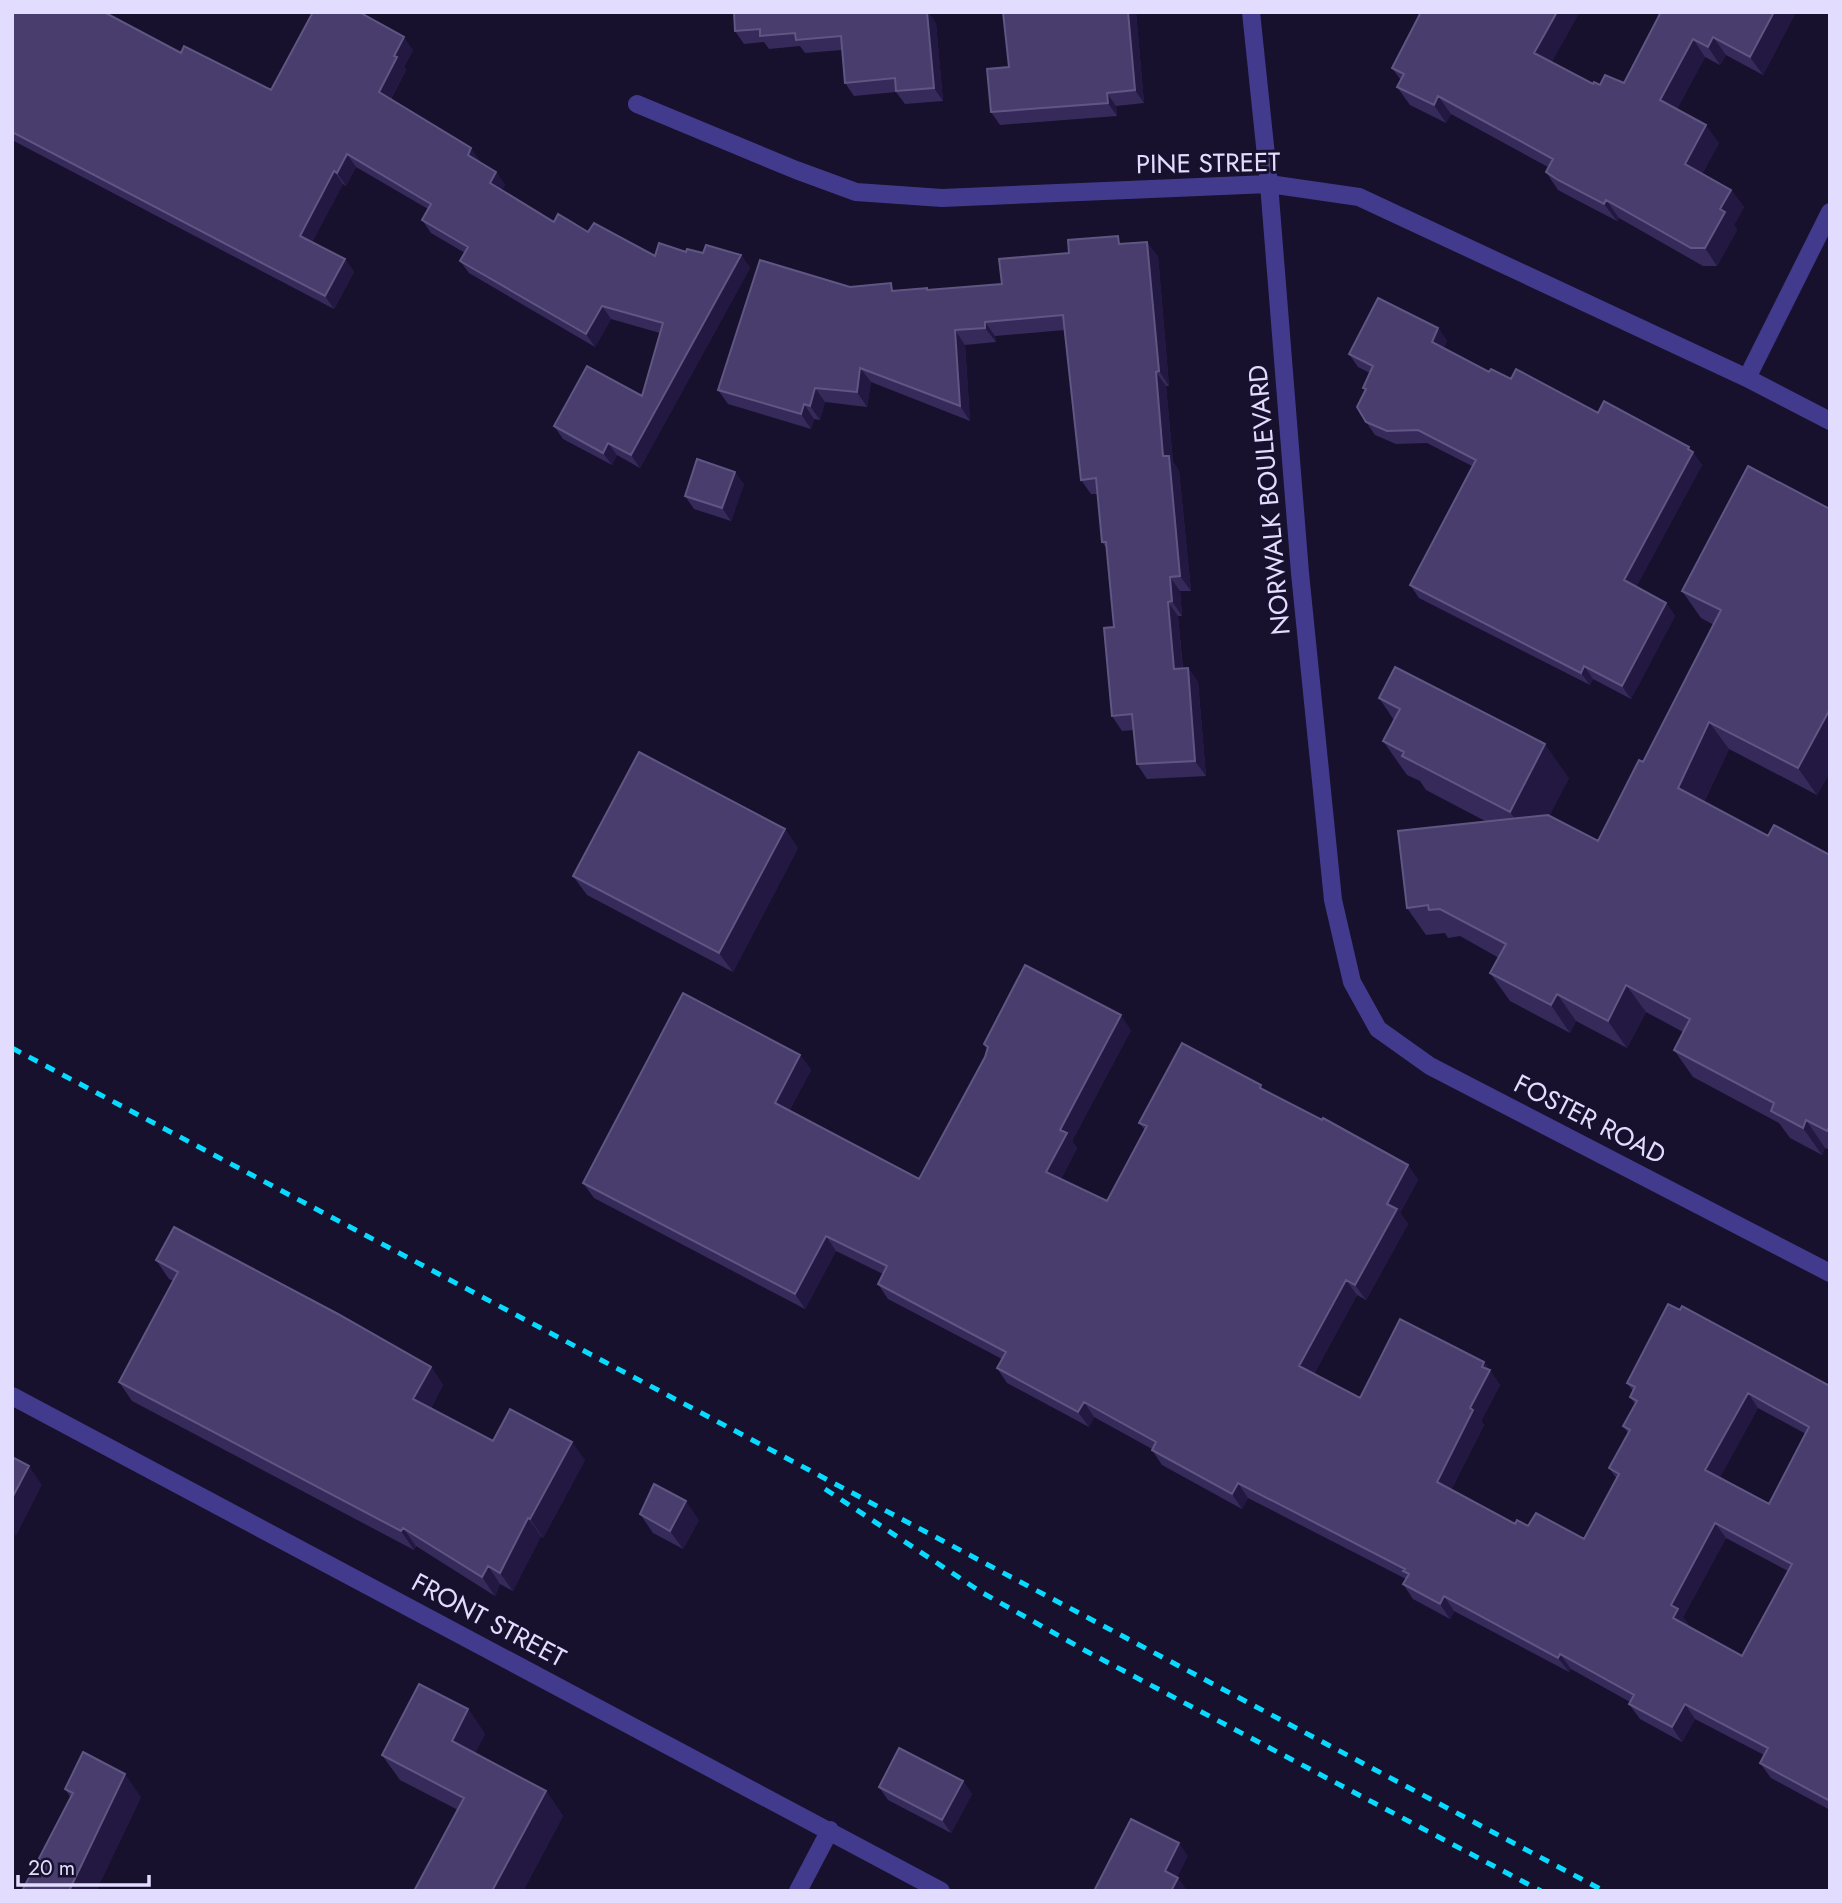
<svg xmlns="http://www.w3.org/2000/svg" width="1842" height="1903" font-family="Jost,sans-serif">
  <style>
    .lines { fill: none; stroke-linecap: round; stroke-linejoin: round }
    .minor { stroke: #423b8d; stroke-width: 18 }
    .rail { stroke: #09daff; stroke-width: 5; stroke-dasharray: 10 9; stroke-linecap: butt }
    .wall { fill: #362a5a; fill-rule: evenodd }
    .shaded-wall { fill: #221841 }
    .building { fill: #483d6c; stroke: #605683; stroke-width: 2; fill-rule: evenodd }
    .labels { text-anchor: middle; stroke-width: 6; stroke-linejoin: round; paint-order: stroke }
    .street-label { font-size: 26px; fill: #e2ddff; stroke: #17112d }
  </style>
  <rect width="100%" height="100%" fill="#17112d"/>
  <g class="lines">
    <path class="minor" d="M1251 12 1269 184 1300 573 1333 900 1352 982 1378 1029 1430 1066 1830 1273
      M637 104 796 170 856 192 942 198 1269 184 1359 197 1747 378 1830 421
      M1747 378 1830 212
      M12 1396 941 1891
      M798 1891 830 1830"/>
    <path class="rail" d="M12 1048 1604 1891
      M825 1489 981 1592 1086 1651 1541 1891"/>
  </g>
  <path class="wall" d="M12 12 181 53 271 90 413 50 404 67 406 70 391 99 480 161V162L496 172 505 185 502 190 554 222 588 232 655 256 686 252 741 255 750 268 640 468 617 455 612 465 563 439 554 426 642 396 660 333 611 319 595 347 469 273 460 261 465 253 431 233 422 220 428 209 356 167 346 186 343 184 312 242 345 259 354 272 334 309 12 140Z
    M734 12 936 23 943 101 905 104 896 92 854 96 845 83 842 50 805 53 800 46 769 49 764 42 744 44 735 31Z
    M1136 12 1144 103 1116 106 1117 116 1000 125 991 112 1009 67Z
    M1661 12H1796L1763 75 1726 55 1720 65 1705 57 1677 109 1719 143 1702 174 1731 190 1744 207 1734 225 1737 230 1717 266H1703L1619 218 1617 221 1571 197 1558 190 1546 172 1548 167 1451 114 1446 123 1410 105 1397 87 1401 80 1392 68 1552 62 1593 84 1600 85 1624 83Z
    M1124 243 1158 256 1169 386H1166L1173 462 1179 471 1191 591H1180L1182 616H1178L1183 668H1188L1198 682 1206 776 1147 779 1137 764 1134 730 1122 731 1112 716 1114 627 1107 549 1102 542 1098 494H1091L1081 480 1065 330 995 336 996 342 965 345 970 421 871 382 867 407 825 402 820 420 814 419 811 429 728 404 718 390 850 287 896 291 929 290 1002 284 1069 253Z
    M1438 328 1447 341 1443 348 1489 372 1511 379 1598 413 1689 447 1702 465 1636 587 1666 603 1675 616 1631 699 1593 679 1590 685 1419 598 1410 585 1472 466 1427 443 1396 444 1375 435 1366 422 1365 391 1363 388 1370 373 1358 367 1349 354Z
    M744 484 731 521 694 509 685 496Z
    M1830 509V772L1817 795 1729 749 1704 802 1768 836 1830 855V1150L1825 1148 1822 1155 1790 1138 1779 1123 1693 1077 1674 1050 1683 1032 1646 1012 1627 1048 1576 1021 1570 1033 1510 1001 1490 973 1499 958 1460 936 1448 938 1445 933 1426 935 1407 908 1487 822 1426 790 1420 781 1407 775 1383 741 1394 720 1379 698 1569 778 1549 816 1598 841 1643 762 1714 625 1701 618 1682 591Z
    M785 829 798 848 733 972 587 895 573 876Z
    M1131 1030 1072 1141 1077 1148 1061 1179 1107 1201 1145 1130 1139 1123 1264 1090 1408 1165 1418 1180 1400 1213 1408 1224 1366 1300 1357 1295 1314 1374 1360 1398 1484 1362 1500 1385 1481 1421 1484 1425 1451 1490 1515 1524 1584 1539 1617 1479 1609 1468 1628 1433 1623 1426 1635 1404 1630 1397 1633 1391 1627 1383 1830 1386V1810L1771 1778 1760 1763 1764 1755 1695 1719 1682 1742 1640 1719 1629 1704 1630 1702 1571 1669 1569 1672 1454 1611 1450 1619 1413 1599 1403 1584 1406 1579 1248 1498 1242 1509 1162 1465 1152 1450V1449L1094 1417 1089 1427 1007 1383 997 1368 1002 1359 888 1299 878 1284 883 1274 836 1251 805 1309 594 1198 583 1183 800 1055 811 1070 789 1111 919 1179 985 1057 987 1049 984 1044ZM1758 1408 1806 1434 1769 1504 1720 1477ZM1726 1538 1788 1571 1742 1656 1687 1626 1688 1624 1683 1617Z
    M156 1260 431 1367 443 1385 431 1408 493 1441 585 1460 543 1538 541 1536 513 1591 500 1584 495 1596 416 1546 414 1550 132 1401 119 1382 174 1281 169 1279Z
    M640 1514 699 1520 683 1549 653 1533Z
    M468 1709 485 1734 475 1753 546 1791 563 1816 523 1891H414L458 1810 400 1780 382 1755Z
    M963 1781 972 1794 951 1833 888 1800 879 1787Z
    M65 1789 141 1797 96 1891H22L71 1798Z"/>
  <path class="shaded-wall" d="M927 12H929L936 23 943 101 934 88Z
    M1128 12H1136L1144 103 1135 90Z
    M1557 12H1580L1547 71 1534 53Z
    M1774 12H1796L1763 75 1750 57Z
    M404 37 413 50 404 67 406 70 388 104 379 92 394 56Z
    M1713 37 1726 55 1720 65 1708 47Z
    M1693 39 1705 57 1672 118 1660 100Z
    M1107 93 1116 106 1117 116 1108 103Z
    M1438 96 1451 114 1446 123 1434 105Z
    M1706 125 1719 143 1698 182 1685 164Z
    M471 148 480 161 477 168 468 155Z
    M347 154 356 167 346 186 337 173Z
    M334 171 343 184 309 249 300 236Z
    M496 172 505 185 499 196 490 183Z
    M1731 190 1744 207 1734 225 1737 230 1717 266 1705 248 1720 209Z
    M1606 200 1619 218 1617 221 1604 204Z
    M1147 242 1158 256 1169 386 1159 371Z
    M741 255 750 268 640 468 631 455Z
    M345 259 354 272 334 309 325 296Z
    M602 306 611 319 595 347 586 334Z
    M985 322 995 336 996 342 985 328Z
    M1438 328 1447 341 1441 355 1432 342Z
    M955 330 965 345 970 421 960 406Z
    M860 368 871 382 867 407 857 392Z
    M1156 372 1166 386 1173 462 1179 471 1191 591 1180 576 1163 456Z
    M815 388 825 402 820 420 810 406Z
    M804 404 814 419 811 429 801 414Z
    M608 443 617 455 612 465 603 453Z
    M1689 447 1702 465 1633 593 1624 580Z
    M735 472 744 484 731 521 722 508Z
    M1170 577 1180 591 1182 616 1172 601Z
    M1168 602 1178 616 1184 684 1174 669Z
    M1666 603 1675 616 1631 699 1622 686Z
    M1584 666 1593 679 1590 685 1581 673Z
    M1188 668 1198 682 1206 776 1195 761Z
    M1830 709V772L1817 795 1798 768Z
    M1709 722 1729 749 1697 816 1678 788Z
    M1545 744 1569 778 1534 846 1510 812Z
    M785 829 798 848 733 972 719 953Z
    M1626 985 1646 1012 1627 1048 1608 1021Z
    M1557 994 1576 1021 1570 1033 1551 1005Z
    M1121 1015 1131 1030 1072 1141 1077 1148 1057 1187 1046 1172 1060 1130Z
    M800 1055 811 1070 785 1118 775 1103Z
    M1806 1120 1825 1148 1822 1155 1803 1128Z
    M1408 1165 1418 1180 1400 1213 1408 1224 1366 1300 1355 1285 1387 1204Z
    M826 1236 836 1251 805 1309 795 1294Z
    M1346 1280 1357 1295 1310 1381 1299 1366Z
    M1484 1362 1500 1385 1481 1421 1484 1425 1448 1497 1437 1482 1470 1408Z
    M431 1367 443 1385 426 1417 413 1399Z
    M1748 1393 1758 1408 1716 1485 1705 1470Z
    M1084 1402 1094 1417 1089 1427 1078 1412Z
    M572 1442 585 1460 543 1538 530 1519Z
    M29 1466 42 1485 16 1536 12 1531V1498Z
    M1238 1483 1248 1498 1242 1509 1232 1494Z
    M686 1501 699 1520 683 1549 670 1531Z
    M528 1518 541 1536 513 1591 500 1573Z
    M1715 1523 1726 1538 1683 1617 1688 1624 1684 1633 1673 1618 1671 1605Z
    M403 1528 416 1546 414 1550 401 1531Z
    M488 1566 500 1584 495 1596 482 1577Z
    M1444 1596 1454 1611 1450 1619 1440 1604Z
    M1560 1654 1571 1669 1569 1672 1558 1658Z
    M1685 1704 1695 1719 1682 1742 1672 1727Z
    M468 1709 485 1734 469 1765 452 1741Z
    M125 1774 141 1797 96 1891H69Z
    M963 1781 972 1794 951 1833 942 1820Z
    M546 1791 563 1816 523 1891H492Z
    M1179 1843 1188 1856 1174 1884 1165 1871Z
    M1178 1878 1187 1890V1891H1171Z"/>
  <path class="building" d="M12 12H104L181 53 184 46 271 90 313 12H359L404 37 394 56 397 57 379 92 471 148 468 155 496 172 490 183 554 222 558 214 588 232 594 223 655 256 659 243 686 252 687 249 703 253 706 245 741 255 631 455 608 443 603 453 554 426 587 366 642 396 663 323 602 306 586 334 460 261 468 247 422 220 431 204 347 154 337 173 334 171 300 236 345 259 325 296 12 132Z
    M734 12H927L934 88 896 91 895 78 845 83 841 36 796 40 795 33 760 36V29L735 31Z
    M1003 12H1128L1135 90 1107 93 1108 103 991 112 987 69 1009 67Z
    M1421 12H1557L1534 53 1593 84 1594 82 1600 85 1605 75 1624 83 1661 12H1774L1750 57 1713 37 1708 47 1693 39 1660 100 1706 125 1685 164 1731 190 1720 209 1725 212 1705 248H1691L1606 200 1604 204 1558 180 1546 172 1553 159 1438 96 1434 105 1397 87 1404 74 1392 68Z
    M1118 236 1119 244 1147 242 1159 371 1156 372 1163 456H1169L1180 576 1170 577 1172 601 1168 602 1174 669 1188 668 1195 761 1137 764 1132 714 1112 716 1104 628 1114 627 1106 542H1102L1096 478 1081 480 1063 315 985 322V328L955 330 960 406 860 368 857 392 815 388 810 406 804 404 801 414 718 390 760 260 850 287 891 283 892 291 927 288V290L1002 284 999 259 1069 253 1068 240Z
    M1378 298 1438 328 1432 342 1489 372 1491 369 1511 379 1516 369 1598 413 1604 401 1689 447 1688 449 1693 452 1624 580 1666 603 1622 686 1584 666 1581 673 1410 585 1476 460 1418 430 1387 431 1366 422 1357 407 1366 389 1363 388 1373 366 1349 354Z
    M697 459 735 472 722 508 685 496Z
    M1748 466 1830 509V709L1798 768 1709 722 1678 788 1768 836 1774 825 1830 855V1126L1827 1131 1806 1120 1803 1128 1771 1111 1774 1103 1674 1050 1690 1019 1626 985 1608 1021 1557 994 1551 1005 1490 973 1506 944 1440 909 1429 910 1428 905 1407 908 1398 831 1548 815 1598 841 1639 760 1643 762 1721 610 1682 591Z
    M1395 667 1545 744 1510 812 1402 756 1404 752 1383 741 1400 709 1379 698Z
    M639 752 785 829 719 953 573 876Z
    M1025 965 1121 1015 1060 1130 1067 1133 1046 1172 1107 1201 1147 1126 1139 1123 1182 1043 1261 1085 1260 1088 1322 1120 1323 1118 1408 1165 1387 1204 1397 1209 1355 1285 1346 1280 1299 1366 1360 1398 1400 1319 1484 1362 1482 1367 1490 1370 1470 1408 1473 1410 1437 1482 1515 1524 1517 1520 1528 1526 1536 1513 1584 1539 1619 1474 1609 1468 1630 1430 1623 1426 1637 1401 1630 1397 1635 1387 1627 1383 1668 1304 1680 1310 1682 1306 1830 1386V1801L1760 1763 1768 1748 1685 1704 1672 1727 1629 1704 1634 1695 1560 1654 1558 1658 1444 1596 1440 1604 1403 1584 1409 1574 1403 1571 1405 1569 1238 1483 1232 1494 1152 1450 1156 1442 1084 1402 1078 1412 997 1368 1006 1352 878 1284 887 1266 826 1236 795 1294 583 1183 683 993 800 1055 775 1103 919 1179 985 1057 988 1047 984 1044ZM1748 1393 1809 1427 1769 1504 1705 1470ZM1715 1523 1792 1564 1742 1656 1673 1618 1678 1609 1671 1605Z
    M174 1227 338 1314 431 1367 413 1399 493 1441 510 1409 572 1442 530 1519 528 1518 500 1573 488 1566 482 1577 403 1528 401 1531 119 1382 178 1272 156 1260Z
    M12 1457 29 1466 12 1498Z
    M654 1484 686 1501 670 1531 640 1514Z
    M419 1684 468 1709 452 1741 546 1791 492 1891H414L464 1798 382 1755Z
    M899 1748 963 1781 942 1820 879 1787Z
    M83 1752 125 1774 69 1891H22L73 1793 65 1789Z
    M1131 1819 1179 1843 1165 1871 1178 1878 1171 1891H1094Z"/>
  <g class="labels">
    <g class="street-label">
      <text transform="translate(1208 163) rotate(-1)" y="9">PINE STREET</text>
      <text transform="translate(1269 500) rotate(-95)" y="9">NORWALK BOULEVARD</text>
      <text transform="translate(1590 1119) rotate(27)" y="9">FOSTER ROAD</text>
      <text transform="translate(489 1620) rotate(28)" y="9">FRONT STREET</text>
    </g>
  </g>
  <rect width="1842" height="1903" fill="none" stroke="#e2ddff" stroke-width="28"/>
  <path d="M18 1875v10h131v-10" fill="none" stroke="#e2ddff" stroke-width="3.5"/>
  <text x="28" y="1875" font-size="21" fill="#e2ddff" stroke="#17112d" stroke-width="5" paint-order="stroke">20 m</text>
</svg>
